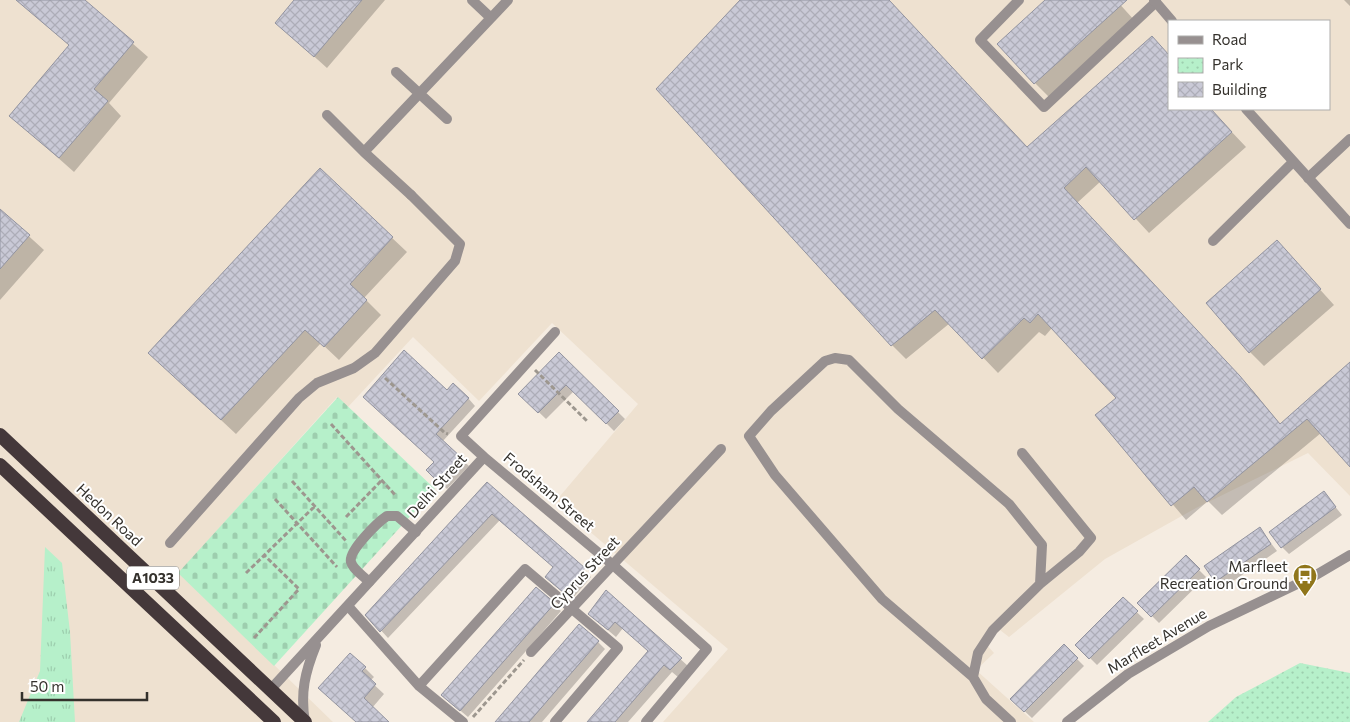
<svg xmlns="http://www.w3.org/2000/svg" width="1350" height="722" font-family="Commissioner,sans-serif">
  <style>
    .built { fill: #eee1d0; fill-rule: evenodd }
    .grass { fill: url(#grass-tufts) }
    .cemetery { fill: url(#cemetery-stones) }
    .park { fill: url(#park-dots) }
    .shadow { fill: #0003 }
    .building { fill: url(#building-cross-hatch); stroke: #92939f }
    .lines { fill: none; stroke-linecap: round; stroke-linejoin: round }
    .path { stroke: #9d978f; stroke-width: 3; stroke-dasharray: 5 2.5; stroke-linecap: butt }
    .service { stroke: #979090; stroke-width: 10 }
    .minor { stroke: #979090; stroke-width: 10 }
    .tertiary { stroke: #979090; stroke-width: 10 }
    .trunk { stroke: #44383a; stroke-width: 14 }
    .labels { text-anchor: middle; stroke-width: 4; stroke-linejoin: round; paint-order: stroke }
    .shield { fill: #fff; stroke: #716f6b; stroke-width: 1 }
    .shield-label { font-size: 14px; font-weight: bold; fill: #34312c }
    .street-label { font-size: 15px; fill: #34312c; stroke: #fff }
    .poi-label { font-size: 15px; fill: #34312c; stroke: #fff; text-anchor: end }
  </style>
  <defs>
    <pattern id="grass-tufts" width="24" height="20" patternUnits="userSpaceOnUse" patternTransform="scale(1.25)"><rect width="24" height="20" fill="#b6f0ca"/><path d="M3 7l-1-3M5 7V3M7 7l1-3M15 17l-1-3M17 17v-4M19 17l1-3" fill="none" stroke="#9dceae"/></pattern>
    <pattern id="cemetery-stones" width="16" height="16" patternUnits="userSpaceOnUse" patternTransform="scale(1.25)"><rect width="16" height="16" fill="#b6f0ca"/><path d="M2 7V4a2 2 0 0 1 4 0v3zM10 15v-3a2 2 0 0 1 4 0v3z" fill="#9dceae"/></pattern>
    <pattern id="park-dots" width="8" height="8" patternUnits="userSpaceOnUse" patternTransform="scale(1.25)"><rect width="8" height="8" fill="#b6f0ca"/><path d="M2 2h.1M6 6h.1" fill="none" stroke="#9dceae" stroke-width="1.8" stroke-linecap="round"/></pattern>
    <pattern id="building-cross-hatch" width="8" height="8" patternUnits="userSpaceOnUse" patternTransform="scale(1.25)"><rect width="8" height="8" fill="#c9c9d6"/><path d="M0 0l8 8M0 8l8-8" fill="none" stroke="#adadb8"/></pattern>
  </defs>
  <rect width="100%" height="100%" fill="#f5ece1"/>
  <path class="built" d="M0 0H1350V496L1308 453 1196 508 1105 559 1009 637 1000 630 985 643 994 653 976 670 1034 722H663L728 649 555 502 638 404 552 323 479 401 413 337 348 407 337 397 179 573 333 722H0ZM1169 21H1329V109H1169Z"/>
  <path class="grass" d="M45 547 62 563 70 632 75 722H19L40 671Z"/>
  <path class="cemetery" d="M338 397 435 489 274 666 178 573Z"/>
  <path class="park" d="M1300 663 1350 673V722H1208L1236 697Z"/>
  <path class="shadow" d="M17 0H83L148 57 109 103 121 116 74 172 11 116 70 46Z
    M296 0H385L327 68 277 23Z
    M742 0H889L1027 149 1169 109H1210L1246 147 1149 233 1101 181 1077 203 1254 392 1281 425 1350 363V465L1321 433 1222 515 1208 501 1186 520 1097 415 1118 398 1052 328 1045 336 1039 332 998 373 950 323 906 359 892 345Z
    M1047 0H1116L1135 21 1049 97 1035 83Z
    M1344 0H1350V6Z
    M320 170 407 252 364 298 381 315 339 360 321 343 236 434 164 367Z
    M0 210 44 250 0 300Z
    M1277 242 1334 305 1264 366 1250 352Z
    M559 354 625 419 614 431 574 391 546 419 520 394Z
    M468 398 475 406 442 442 469 466 447 489 428 470 435 462 372 404Z
    M487 483 591 577 572 599 553 584 554 567 500 520 388 638 367 615Z
    M1324 493 1342 515 1289 554 1282 547Z
    M1260 529 1277 551 1223 588 1216 581Z
    M1186 557 1206 577 1159 623 1139 603Z
    M536 589 561 611 468 717 450 702Z
    M606 592 688 666 678 677 672 672 628 722H588L650 652 623 628 616 637 597 621Z
    M1123 599 1144 619 1097 665 1077 645Z
    M598 642 605 649 542 722H497Z
    M1064 646 1084 666 1032 718 1018 705Z
    M365 668 374 677 370 681 384 694 372 708 386 722H358L329 697Z"/>
  <path class="building" d="M16 0H85L134 42 94 89 108 101 59 158 9 116 69 45Z
    M294 0H362L314 57 275 23Z
    M740 0H889L1027 147 1152 36 1169 55V109H1211L1232 132 1134 220 1086 167 1064 188 1240 376 1280 424 1350 362V467L1307 419 1207 502 1194 487 1171 506 1095 415 1116 398 1038 314 1030 323 1024 318 982 359 935 310 891 346 656 89Z
    M1045 0H1127L1034 84 997 44Z
    M320 168 393 237 350 284 367 300 324 347 305 330 221 420 148 353Z
    M0 209 30 235 0 269Z
    M1277 240 1321 289 1249 353 1206 303Z
    M404 350 447 390 453 383 469 398 436 434 462 458 439 483 426 470 434 462 363 397Z
    M559 352 619 411 606 424 566 385 538 413 518 394Z
    M487 482 585 568 564 593 545 577 553 567 492 514 380 632 365 615Z
    M1324 491 1336 507 1281 548 1269 532Z
    M1260 527 1271 544 1215 582 1204 566Z
    M1186 555 1200 569 1151 617 1137 603Z
    M536 587 555 603 460 711 441 695Z
    M606 590 682 658 670 670 664 665 615 722H587L648 651 615 622 608 630 588 614Z
    M1123 597 1138 611 1089 659 1075 645Z
    M579 624 599 641 554 693 529 722H495Z
    M1064 644 1078 658 1024 712 1010 699Z
    M350 653 366 667 362 671 376 684 364 698 389 722H356L318 688Z"/>
  <g class="lines">
    <path class="path" d="M535 370 587 421
      M385 378 445 433 448 434
      M331 424 396 496
      M292 481 347 542
      M275 499 337 567
      M346 517 382 480
      M246 573 315 506
      M254 638 299 589 264 555
      M473 717 524 660"/>
    <path class="service" d="M1019 0 980 40 1044 107 1156 2
      M1308 178 1350 139
      M1213 241 1293 162
      M1022 453 1091 538 1079 552 1040 584
      M170 543 299 398 317 383 354 368 375 353 455 261 460 244 411 195
      M369 582C364 576 353 570 351 562 348 551 378 522 387 516H397L416 532
      M348 606 419 686 463 722
      M973 677 882 599 775 475 749 436 771 411 825 361 835 358 849 360 898 409 1009 504 1042 545 1040 584 993 630 978 653 973 677 986 699 1011 722
      M419 686 525 569 618 648 555 722"/>
    <path class="minor" d="M472 0 491 18
      M1154 0 1172 21
      M396 72 447 119
      M1246 109 1350 224
      M327 115 364 152 508 0
      M364 152 411 195
      M484 457 613 565 707 649 646 722
      M531 652 721 449
      M271 689 484 457 461 436 555 332
      M305 722C300 693 305 672 316 645"/>
    <path class="tertiary" d="M1067 722 1128 674 1209 626 1316 575 1350 555"/>
    <path class="trunk" d="M0 435 305 722
      M0 465 274 722"/>
  </g>
  <defs>
    <symbol id="bus-pin" viewBox="-11 -11 22 30"><path d="M0 17L-7.5 6A9.5 9.5 0 1 1 7.5 6Z" fill="#90761b" stroke="#fff"/><path d="M-5-6H5V4H4V6H2V4H-2V6H-4V4H-5ZM-3.5-4V0h7V-4ZM-3.5 1.2v1.5H-2V1.2ZM2 1.2v1.5H3.5V1.2Z" fill="#fff"/></symbol>
  </defs>
  <g fill-rule="evenodd">
    <use href="#bus-pin" x="1291" y="562" width="28" height="38"/>
  </g>
  <g class="labels">
    <rect class="shield" x="127" y="566.5" width="52" height="23" rx="4"/>
    <g class="shield-label">
      <text x="153" y="583">A1033</text>
    </g>
    <g class="street-label">
      <text transform="translate(437 486) rotate(-48)" y="5">Delhi Street</text>
      <text transform="translate(549 492) rotate(40)" y="5">Frodsham Street</text>
      <text transform="translate(109 515) rotate(43)" y="5">Hedon Road</text>
      <text transform="translate(585 573) rotate(-47)" y="5">Cyprus Street</text>
      <text transform="translate(1157 641) rotate(-31)" y="5">Marfleet Avenue</text>
    </g>
    <g class="poi-label">
      <text x="1288" y="572">Marfleet<tspan x="1288" dy="17">Recreation Ground</tspan></text>
    </g>
  </g>
  <rect x="1168" y="20" width="162" height="90" fill="#ffffff" stroke="#aeadab"/>
  <rect x="1178" y="36" width="25" height="8" fill="#979090" stroke="#aeadab"/>
  <text x="1212" y="45" font-size="15" fill="#34312c">Road</text>
  <rect x="1178" y="58" width="25" height="15" fill="url(#park-dots)" stroke="#aeadab"/>
  <text x="1212" y="70" font-size="15" fill="#34312c">Park</text>
  <rect x="1178" y="82" width="25" height="15" fill="url(#building-cross-hatch)" stroke="#aeadab"/>
  <text x="1212" y="95" font-size="15" fill="#34312c">Building</text>
  <path d="M22 692v8h125v-8" fill="none" stroke="#34312c" stroke-width="2.5"/>
  <text x="30" y="692" font-size="15" fill="#34312c" stroke="#ffffff" stroke-width="4" paint-order="stroke">50 m</text>
</svg>
